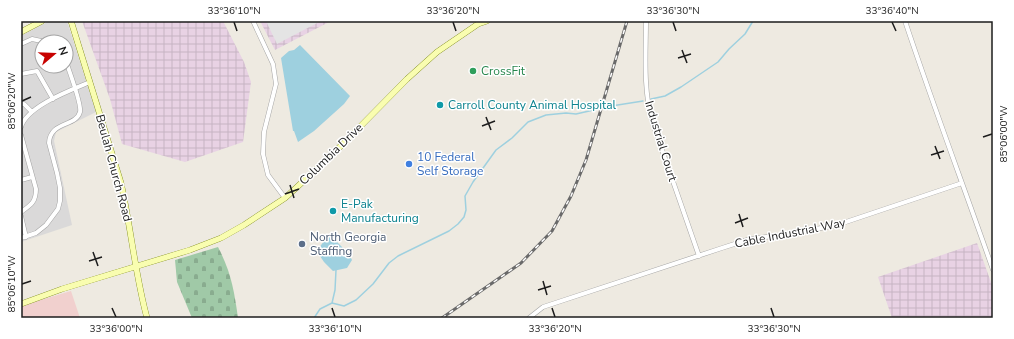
<svg xmlns="http://www.w3.org/2000/svg" width="1014" height="339" font-family="'Nunito Sans',sans-serif">
  <style>
    .residential { fill: #dad9d9; fill-rule: evenodd }
    .commercial { fill: #f1d0ce }
    .industrial { fill: url(#industrial-grid) }
    .cemetery { fill: url(#cemetery-stones) }
    .parking { fill: #e4e4e4 }
    .water { fill: #9ed0df }
    .lines { fill: none; stroke-linecap: round; stroke-linejoin: round }
    .stream { stroke: #9ed0df; stroke-width: 1.5 }
    .street-casing { stroke: #a3a3a3; stroke-width: 5 }
    .secondary-casing { stroke: #687600; stroke-width: 6 }
    .street { stroke: #fff; stroke-width: 4 }
    .secondary { stroke: #f9fdb0; stroke-width: 5.5 }
    .rail-casing { stroke: #6a6a6a; stroke-width: 3 }
    .rail { stroke: #fff; stroke-width: 1.5; stroke-dasharray: 4.5; stroke-linecap: butt }
    .ticks { fill: none; stroke: #1c1c1c; stroke-width: 1.5 }
    .leisure-dot { fill: #2e9e5b; stroke: #fff; stroke-width: 1.5 }
    .culture-dot { fill: #0f9aa8; stroke: #fff; stroke-width: 1.5 }
    .shop-dot { fill: #3f7fe0; stroke: #fff; stroke-width: 1.5 }
    .service-dot { fill: #5c6f8a; stroke: #fff; stroke-width: 1.5 }
    .labels { text-anchor: middle; stroke-width: 3; stroke-linejoin: round; paint-order: stroke }
    .leisure-label { font-size: 12px; fill: #27864d; stroke: #fff; text-anchor: start }
    .culture-label { font-size: 12px; fill: #0d838f; stroke: #fff; text-anchor: start }
    .street-label { font-size: 12px; fill: #1c1c1c; stroke: #fff }
    .shop-label { font-size: 12px; fill: #366cbe; stroke: #fff; text-anchor: start }
    .service-label { font-size: 12px; fill: #4e5e75; stroke: #fff; text-anchor: start }
    .neatline { fill: none; stroke: #1c1c1c; stroke-width: 1.5 }
    .ticks-label { font-size: 10px; text-anchor: middle; fill: #1c1c1c }
  </style>
  <defs>
    <pattern id="industrial-grid" width="8" height="8" patternUnits="userSpaceOnUse"><rect width="8" height="8" fill="#e8d2e4"/><path d="M0 4h8M4 0v8" fill="none" stroke="#c6b4c3"/></pattern>
    <pattern id="cemetery-stones" width="16" height="16" patternUnits="userSpaceOnUse"><rect width="16" height="16" fill="#a0c9a7"/><path d="M2 7V4a2 2 0 0 1 4 0v3zM10 15v-3a2 2 0 0 1 4 0v3z" fill="#89ac8f"/></pattern>
  </defs>
  <rect width="100%" height="100%" fill="#eeeae1"/>
  <path class="residential" d="M49 21H67L96 112 56 132 54 141 72 225 21 242V36ZM42 42H66V66H42Z"/>
  <path class="commercial" d="M71 291 80 318H21V307L37 301Z"/>
  <path class="industrial" d="M82 21H223L244 62 251 82 243 142 185 162 122 144 110 99Z
    M260 21H331L275 50Z
    M977 243 993 288V318H892L878 277Z"/>
  <path class="cemetery" d="M218 247C231 272 234 290 238 318H192L177 282 175 260Z"/>
  <path class="parking" d="M266 21H321L277 44Z"/>
  <path class="water" d="M300 45 350 96 344 104 314 131 298 142 294 131H293L281 58 289 51 294 50Z
    M331 236 349 254 352 260 347 268 333 271 324 262 318 253C320 244 324 241 331 236Z"/>
  <g class="lines">
    <path class="stream" d="M651 99 665 96 681 87 718 62 729 49 745 34 753 21
      M605 107 643 101
      M332 303 335 290 336 270
      M314 318 320 309 332 303 344 306 356 300 373 284 389 263 398 256 449 231 458 224 464 217 466 210 465 196 473 182 496 150 512 138 528 122 546 115 566 113 576 114 598 109"/>
    <defs>
      <path id="street" d="M253 21 273 64 276 84 264 132 263 154 268 175 285 198
        M646 21C646 54 643 88 652 121L699 256
        M905 21C933 105 964 187 993 270
        M21 44 32 39 46 42
        M21 74 37 71 53 99
        M21 104H24L31 111
        M21 127C27 106 71 90 90 82
        M21 135 36 189C36 202 31 205 21 212
        M21 180 32 177
        M21 216 26 237
        M21 238 36 233 46 225 58 209 60 201V188L57 173 49 143C50 121 76 127 80 112 82 104 69 71 66 61
        M529 318 543 307 722 248 750 239 789 234 837 225 962 183"/>
      <path id="secondary" d="M71 21 121 183C131 228 135 274 147 318
        M21 32 42 21
        M21 304 62 289 190 250 221 238 244 225 285 198 296 188 344 143 407 79 437 52 478 24 487 21"/>
    </defs>
    <use href="#street" class="street-casing"/>
    <use href="#secondary" class="secondary-casing"/>
    <use href="#street" class="street"/>
    <use href="#secondary" class="secondary"/>
    <defs>
      <path id="rail" d="M442 318 521 263 552 231 571 196 586 160 627 21"/>
    </defs>
    <use href="#rail" class="rail-casing"/>
    <use href="#rail" class="rail"/>
  </g>
  <path class="ticks" d="M234 22 237 31M453 22 456 31M673 22 676 31M892 22 896 31M682 50 687 63M678 58 691 54M22 101 31 97M486 117 491 130M482 126 495 121M983 137 992 134M935 146 940 159M931 155 944 151M290 185 294 198M285 194 299 189M739 214 743 227M735 223 748 218M93 252 98 266M89 261 102 257M543 281 547 295M22 284 31 281M538 290 551 286M112 308 116 317M332 308 335 317M552 308 555 317M771 308 774 317"/>
  <circle class="leisure-dot" cx="473" cy="71" r="4"/>
  <g class="culture-dot">
    <circle cx="440" cy="105" r="4"/>
    <circle cx="333" cy="211" r="4"/>
  </g>
  <circle class="shop-dot" cx="409" cy="164" r="4"/>
  <circle class="service-dot" cx="302" cy="244" r="4"/>
  <g class="labels">
    <g class="leisure-label">
      <text x="481" y="75">CrossFit</text>
    </g>
    <g class="culture-label">
      <text x="448" y="109">Carroll County Animal Hospital</text>
      <text x="341" y="208">E-Pak<tspan x="341" dy="14">Manufacturing</tspan></text>
    </g>
    <g class="street-label">
      <text transform="translate(661 141) rotate(73)" y="4">Industrial Court</text>
      <text transform="translate(331 154) rotate(-44)" y="4">Columbia Drive</text>
      <text transform="translate(114 168) rotate(75)" y="4">Beulah Church Road</text>
      <text transform="translate(790 233) rotate(-11)" y="4">Cable Industrial Way</text>
    </g>
    <g class="shop-label">
      <text x="417" y="161">10 Federal<tspan x="417" dy="14">Self Storage</tspan></text>
    </g>
    <g class="service-label">
      <text x="310" y="241">North Georgia<tspan x="310" dy="14">Staffing</tspan></text>
    </g>
  </g>
  <rect width="1014" height="339" fill="none" stroke="#ffffff" stroke-width="44"/>
  <g transform="translate(54 54) rotate(71)"><circle r="19" fill="#ffffff" stroke="#a4a4a4"/>
  <path d="M0-3L7 15L0 10L-7 15Z" fill="#c80200"/>
  <text y="-6" font-size="11" font-weight="bold" text-anchor="middle" fill="#1c1c1c">N</text>
  </g>
  <rect x="22" y="22" width="970" height="295" class="neatline"/>
  <g class="ticks-label">
    <text x="234" y="14">33°36'10"N</text>
    <text x="453" y="14">33°36'20"N</text>
    <text x="673" y="14">33°36'30"N</text>
    <text x="892" y="14">33°36'40"N</text>
    <text transform="translate(11 101) rotate(-90)" y="4">85°06'20"W</text>
    <text transform="translate(1003 134) rotate(-90)" y="4">85°06'00"W</text>
    <text transform="translate(11 284) rotate(-90)" y="4">85°06'10"W</text>
    <text x="116" y="332">33°36'00"N</text>
    <text x="335" y="332">33°36'10"N</text>
    <text x="555" y="332">33°36'20"N</text>
    <text x="774" y="332">33°36'30"N</text>
  </g>
</svg>
